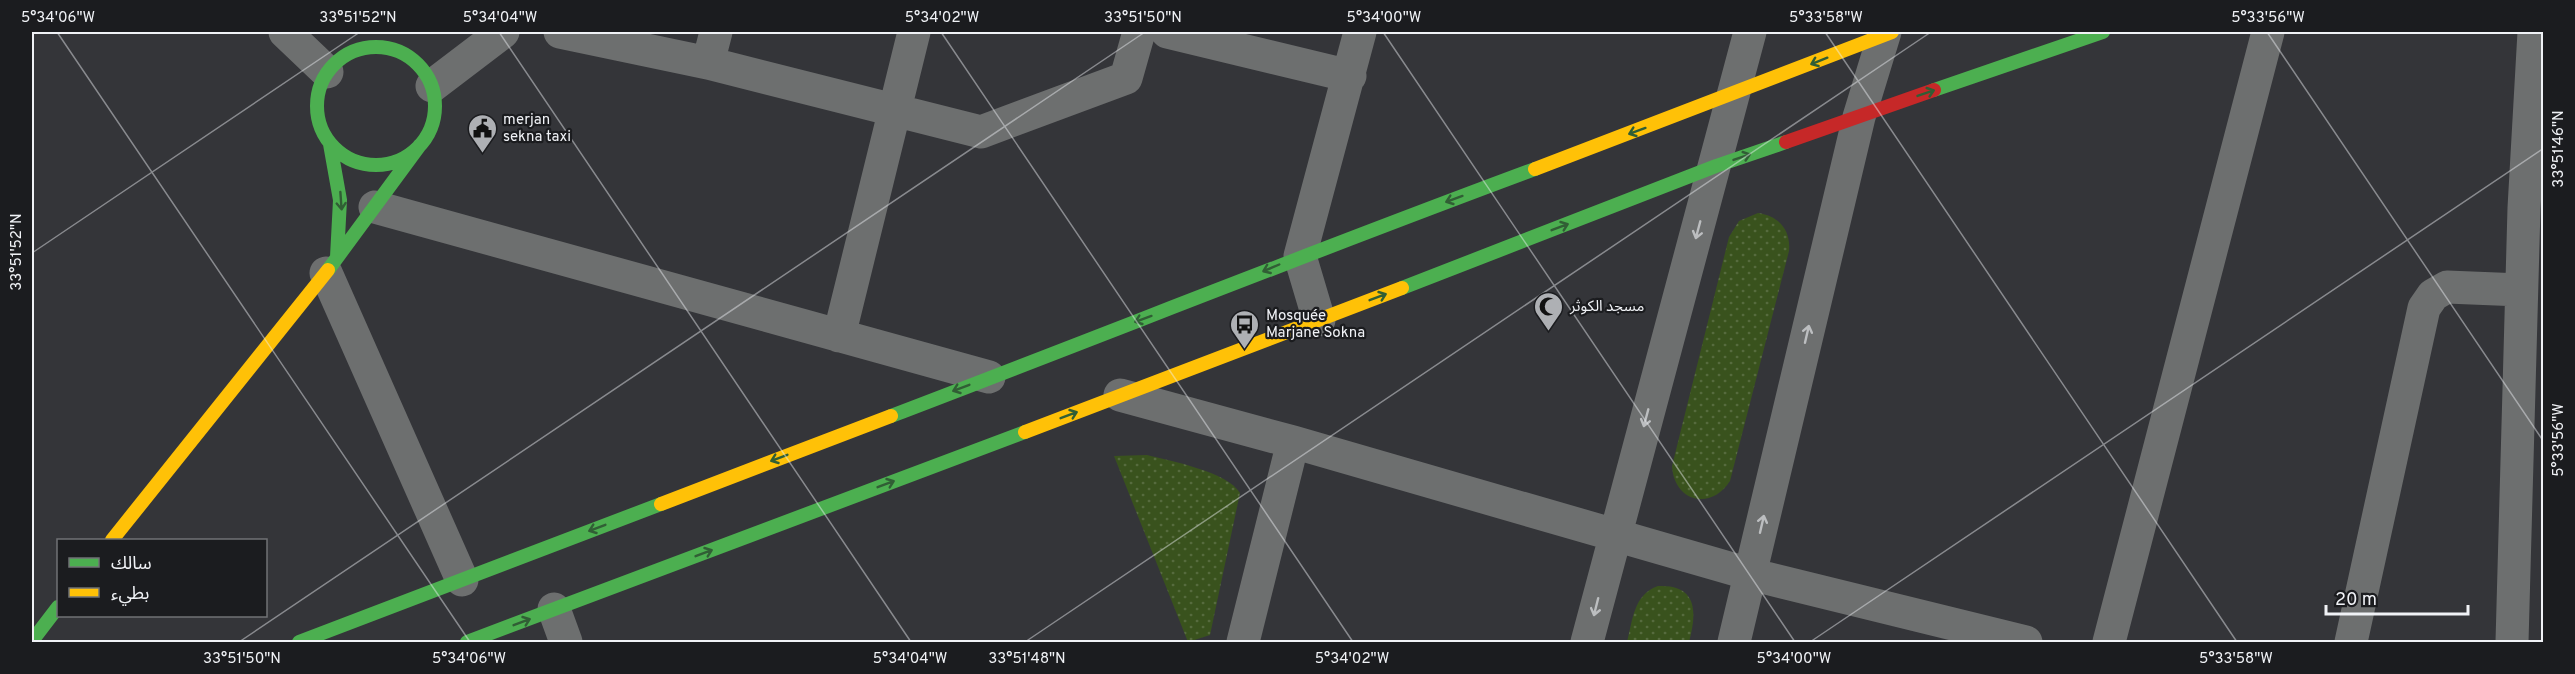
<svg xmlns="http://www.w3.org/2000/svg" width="2575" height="674" font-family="Overpass,'Noto Sans Arabic',sans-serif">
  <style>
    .grass { fill: url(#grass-dots) }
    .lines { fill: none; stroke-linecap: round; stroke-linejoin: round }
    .street { stroke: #6d6f6f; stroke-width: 33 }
    .fast { stroke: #4caf50; stroke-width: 14 }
    .slow { stroke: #ffc107; stroke-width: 14 }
    .jam { stroke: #c62828; stroke-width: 14 }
    .oneway { stroke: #315e35 }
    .oneway2 { stroke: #bcbec0 }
    .ticks { fill: none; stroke: #f0f2f6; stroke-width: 1.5; stroke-opacity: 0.45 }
    .labels { text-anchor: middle; stroke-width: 4.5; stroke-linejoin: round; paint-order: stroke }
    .poi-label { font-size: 15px; fill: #f0f2f6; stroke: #1b1c1f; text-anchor: start }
    .neatline { fill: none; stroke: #f0f2f6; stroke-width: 2 }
    .ticks-label { font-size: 15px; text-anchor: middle; fill: #f0f2f6 }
  </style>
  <defs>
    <pattern id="grass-dots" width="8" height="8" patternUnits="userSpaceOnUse" patternTransform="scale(1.5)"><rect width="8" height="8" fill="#39521d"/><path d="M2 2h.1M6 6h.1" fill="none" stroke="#566b3e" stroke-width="1.8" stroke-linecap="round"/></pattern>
  </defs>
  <rect width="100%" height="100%" fill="#343539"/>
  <path class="grass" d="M1758 213C1779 216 1791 230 1789 251L1730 481C1711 511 1674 502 1672 466L1729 237 1739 221Z
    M1147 455C1171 461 1228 472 1240 493L1210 635 1188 642 1114 456Z
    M1658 586C1698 584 1697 613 1689 642H1627C1633 620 1633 595 1658 586Z"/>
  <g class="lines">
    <path class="street" d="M285 32 327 72
      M560 32 708 63 981 132 1126 78 1139 32
      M1167 32 1350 76
      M708 63 716 32
      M432 86 503 32
      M375 207 989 377
      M326 273 462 580
      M1319 320 1300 256 1360 32
      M839 336 914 32
      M1120 395 1293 442 1750 574 2026 642
      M554 609 566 642
      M1243 642 1293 442
      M1587 642 1750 32
      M1734 642 1859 117 1885 32
      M2109 642 2268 32
      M2351 642 2424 308 2433 295 2447 287 2521 290
      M2512 642 2524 208 2534 32"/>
    <path class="fast" d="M317 106a59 59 0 1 1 118 0a59 59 0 1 1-118 0Z
      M1934 90 2103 32
      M330 144 340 200 337 257
      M328 270 420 145
      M1402 288 1716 166 1786 142
      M891 416C1106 334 1319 249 1535 169
      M32 641 58 607
      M299 642 661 504
      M467 642 1025 432"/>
    <path class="slow" d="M1535 169 1892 32
      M1025 432 1402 288
      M661 504 891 416
      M112 540 328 270"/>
    <path class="jam" d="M1786 142 1934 90"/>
  </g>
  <defs><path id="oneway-shaft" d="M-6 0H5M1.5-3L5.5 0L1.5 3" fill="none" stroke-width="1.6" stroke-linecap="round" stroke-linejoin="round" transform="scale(1.5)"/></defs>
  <g class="oneway">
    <use href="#oneway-shaft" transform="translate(1819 61) rotate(158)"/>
    <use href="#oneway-shaft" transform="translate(1926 93) rotate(-19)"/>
    <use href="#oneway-shaft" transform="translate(1637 131) rotate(160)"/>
    <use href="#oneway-shaft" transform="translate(1742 157) rotate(-19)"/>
    <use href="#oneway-shaft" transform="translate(1454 199) rotate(160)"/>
    <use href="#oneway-shaft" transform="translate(341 201) rotate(86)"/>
    <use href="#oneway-shaft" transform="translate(1560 227) rotate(-21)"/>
    <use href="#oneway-shaft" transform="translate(1271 268) rotate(157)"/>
    <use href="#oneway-shaft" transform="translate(1378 297) rotate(-21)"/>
    <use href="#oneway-shaft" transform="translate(1143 319) rotate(160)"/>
    <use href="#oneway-shaft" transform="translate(961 388) rotate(159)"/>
    <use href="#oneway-shaft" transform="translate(1069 415) rotate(-21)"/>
    <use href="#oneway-shaft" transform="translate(779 458) rotate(159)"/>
    <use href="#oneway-shaft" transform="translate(886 484) rotate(-21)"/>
    <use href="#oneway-shaft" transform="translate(597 528) rotate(159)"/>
    <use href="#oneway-shaft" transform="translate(704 553) rotate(-21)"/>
    <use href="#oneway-shaft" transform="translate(522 622) rotate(-21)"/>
  </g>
  <g class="oneway2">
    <use href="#oneway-shaft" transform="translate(1698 230) rotate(105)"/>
    <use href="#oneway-shaft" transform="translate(1807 334) rotate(-77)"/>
    <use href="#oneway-shaft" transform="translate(1646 418) rotate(105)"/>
    <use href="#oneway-shaft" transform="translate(1762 524) rotate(-77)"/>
    <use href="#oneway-shaft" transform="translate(1596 607) rotate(104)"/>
  </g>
  <path class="ticks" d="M57 32 470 642M499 32 911 642M941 32 1353 642M1383 32 1795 642M1825 32 2237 642M2267 32 2544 442M32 253 360 32M239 642 1145 32M1025 642 1931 32M1810 642 2544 148"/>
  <defs>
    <symbol id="civic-pin" viewBox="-11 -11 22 30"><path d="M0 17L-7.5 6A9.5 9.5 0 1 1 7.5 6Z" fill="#aeb0b4" stroke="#1b1c1f"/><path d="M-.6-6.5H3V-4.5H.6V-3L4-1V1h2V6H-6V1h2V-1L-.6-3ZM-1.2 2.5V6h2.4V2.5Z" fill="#111"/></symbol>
    <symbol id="mosque-pin" viewBox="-11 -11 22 30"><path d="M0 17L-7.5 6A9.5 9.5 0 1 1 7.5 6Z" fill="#aeb0b4" stroke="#1b1c1f"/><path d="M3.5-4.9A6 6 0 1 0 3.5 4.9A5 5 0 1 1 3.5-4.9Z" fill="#111"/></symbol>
    <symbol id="bus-pin" viewBox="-11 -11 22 30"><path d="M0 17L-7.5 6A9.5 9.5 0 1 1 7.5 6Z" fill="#aeb0b4" stroke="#1b1c1f"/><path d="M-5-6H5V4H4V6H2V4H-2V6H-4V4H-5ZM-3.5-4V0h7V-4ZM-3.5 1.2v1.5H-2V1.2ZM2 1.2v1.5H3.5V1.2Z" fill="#111"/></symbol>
  </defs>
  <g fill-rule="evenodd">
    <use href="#civic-pin" x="466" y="112" width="33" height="45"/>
    <use href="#mosque-pin" x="1532" y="290" width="33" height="45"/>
    <use href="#bus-pin" x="1228" y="308" width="33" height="45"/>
  </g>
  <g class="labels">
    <g class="poi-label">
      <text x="503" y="124">merjan<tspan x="503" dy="17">sekna taxi</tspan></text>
      <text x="1570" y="311">مسجد الكوثر</text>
      <text x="1266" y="320">Mosquée<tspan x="1266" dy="17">Marjane Sokna</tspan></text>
    </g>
  </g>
  <rect width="2575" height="674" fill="none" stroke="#1b1c1f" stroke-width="66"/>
  <rect x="57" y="539" width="210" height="78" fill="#1b1c1f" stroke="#707275" stroke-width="1.5"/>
  <rect x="69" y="558" width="30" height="9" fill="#4caf50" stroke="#707275" stroke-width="1.5"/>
  <text x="111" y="569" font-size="18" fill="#f0f2f6">سالك</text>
  <rect x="69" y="588" width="30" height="9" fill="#ffc107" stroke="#707275" stroke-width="1.5"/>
  <text x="111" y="599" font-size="18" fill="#f0f2f6">بطيء</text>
  <path d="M2326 605v9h142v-9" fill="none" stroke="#f0f2f6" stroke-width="3"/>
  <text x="2335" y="605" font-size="18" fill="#f0f2f6" stroke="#1b1c1f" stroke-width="4.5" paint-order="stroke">20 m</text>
  <rect x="33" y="33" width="2509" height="608" class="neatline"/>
  <g class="ticks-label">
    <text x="58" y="22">5°34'06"W</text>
    <text x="358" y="22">33°51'52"N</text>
    <text x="500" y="22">5°34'04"W</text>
    <text x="942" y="22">5°34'02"W</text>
    <text x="1143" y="22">33°51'50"N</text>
    <text x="1384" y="22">5°34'00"W</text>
    <text x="1826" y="22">5°33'58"W</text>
    <text x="2268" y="22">5°33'56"W</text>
    <text transform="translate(2558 149) rotate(-90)" y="5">33°51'46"N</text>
    <text transform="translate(16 252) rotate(-90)" y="5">33°51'52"N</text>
    <text transform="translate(2558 440) rotate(-90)" y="5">5°33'56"W</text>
    <text x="242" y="663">33°51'50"N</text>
    <text x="469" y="663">5°34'06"W</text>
    <text x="910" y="663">5°34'04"W</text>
    <text x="1027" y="663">33°51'48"N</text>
    <text x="1352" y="663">5°34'02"W</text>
    <text x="1794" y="663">5°34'00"W</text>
    <text x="2236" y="663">5°33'58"W</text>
  </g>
</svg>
